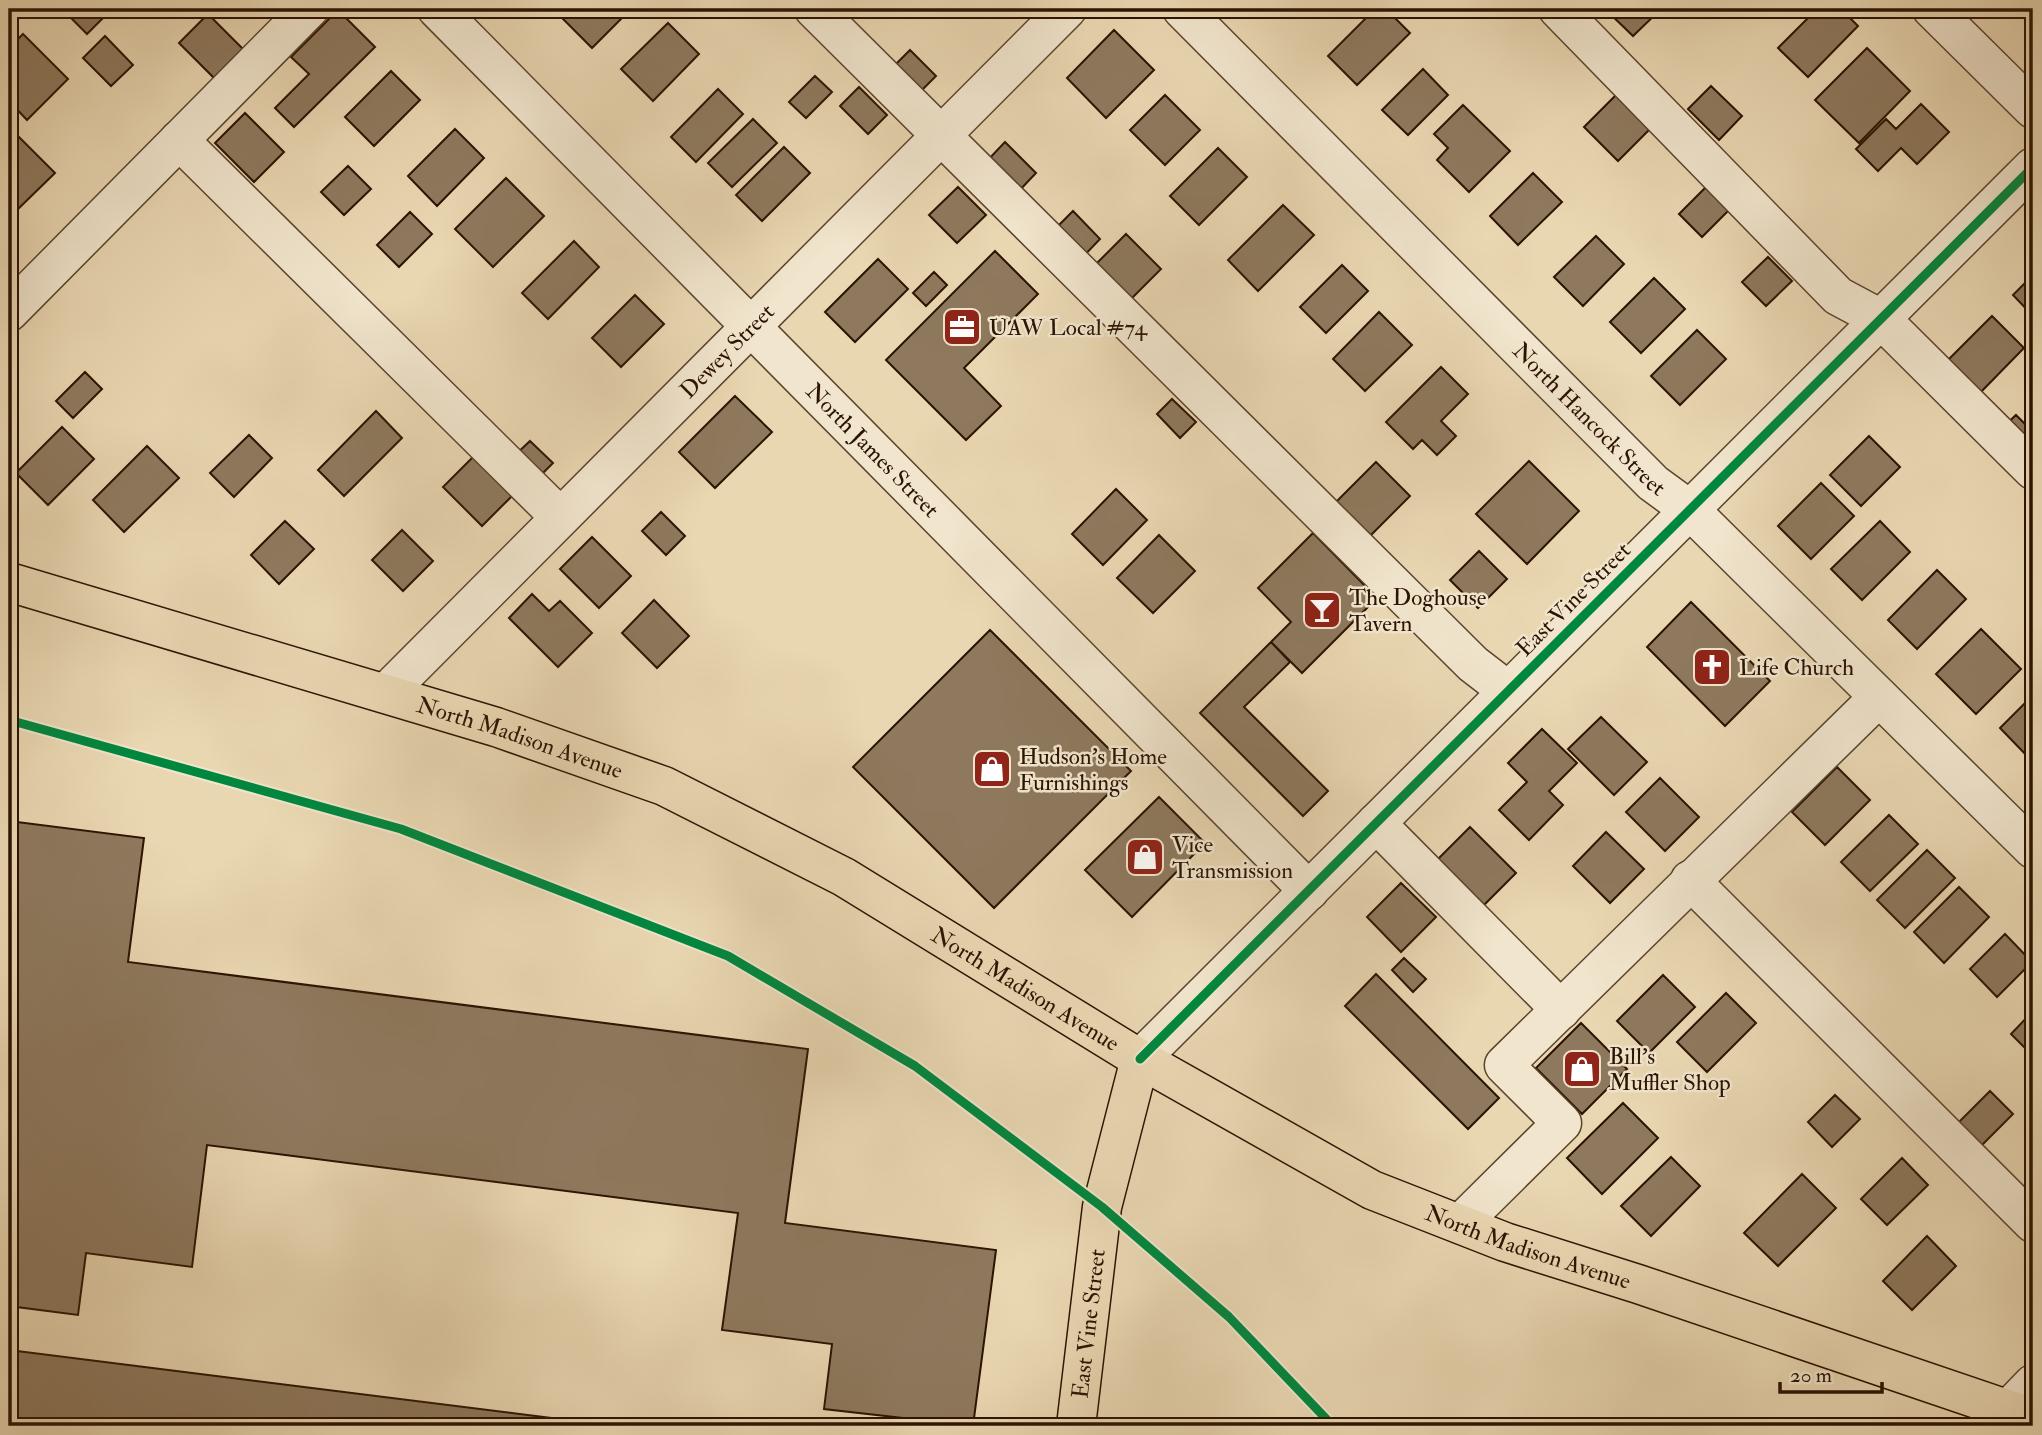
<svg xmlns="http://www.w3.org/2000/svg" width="2042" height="1435" font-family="'IM FELL Double Pica',serif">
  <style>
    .building { fill: #8e795e; stroke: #2b1302; stroke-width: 2 }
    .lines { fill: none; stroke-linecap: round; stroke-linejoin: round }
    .minor-casing { stroke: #5a442e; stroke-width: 41 }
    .major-casing { stroke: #2b1302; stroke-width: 41 }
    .minor { stroke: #f1e5cd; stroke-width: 38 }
    .major { stroke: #e9d7b2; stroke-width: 38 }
    .cycleway-casing { stroke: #f1e5cd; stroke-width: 13 }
    .cycleway { stroke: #00873e; stroke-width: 9 }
    .labels { text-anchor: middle; stroke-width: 5; stroke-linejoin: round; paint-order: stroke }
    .poi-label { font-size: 23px; fill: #2b1302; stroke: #f1e5cd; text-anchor: start }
    .street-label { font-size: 23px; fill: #2b1302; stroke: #f1e5cd }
  </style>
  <rect width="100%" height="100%" fill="#e9d7b2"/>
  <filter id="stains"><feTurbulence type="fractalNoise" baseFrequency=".00286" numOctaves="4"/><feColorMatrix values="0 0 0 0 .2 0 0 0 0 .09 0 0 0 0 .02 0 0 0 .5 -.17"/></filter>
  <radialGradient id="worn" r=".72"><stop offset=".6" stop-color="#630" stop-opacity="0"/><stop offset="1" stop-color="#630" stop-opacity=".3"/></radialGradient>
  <path class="building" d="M62 9H112L87 34Z
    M562 9H623L627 13 592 48 558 14Z
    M1375 9H1386L1410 33 1357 85 1328 56Z
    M1605 9H1661L1633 36Z
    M1817 9H1841L1858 26 1808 77 1778 48Z
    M338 10 375 47 294 127 275 108 309 74 291 57Z
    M208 14 245 51 216 80 179 43Z
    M668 23 699 54 653 101 621 69Z
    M1114 30 1154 70 1106 118 1067 78Z
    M23 34 68 79 27 120 9 101V48Z
    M105 36 133 65 111 86 83 58Z
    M1867 48 1910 91 1859 143 1815 100Z
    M910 50 936 76 914 98 888 72Z
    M1423 69 1448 95 1408 135 1382 110Z
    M391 71 420 100 374 146 345 117Z
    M815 76 832 92 806 118 789 102Z
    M1711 86 1742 116 1719 140 1688 109Z
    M859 87 887 115 868 134 840 106Z
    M718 89 743 114 696 162 671 137Z
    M1617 94 1651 128 1618 161 1584 127Z
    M1165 95 1200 130 1165 165 1130 130Z
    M1921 104 1949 132 1917 164 1901 148 1878 171 1856 149 1886 119 1896 129Z
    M1463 105 1510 151 1469 192 1437 160 1448 148 1434 134Z
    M245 113 284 152 254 182 215 143Z
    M753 119 777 143 732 187 708 163Z
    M455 129 484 158 437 206 408 176Z
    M18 136 55 173 18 209 9 200V146Z
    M1005 142 1036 173 1017 193 986 162Z
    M784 147 810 173 762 221 736 195Z
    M1218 148 1247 177 1199 225 1170 196Z
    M348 166 371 189 344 215 321 192Z
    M1533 173 1562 202 1518 245 1490 216Z
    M506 178 544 216 493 267 455 229Z
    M958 187 986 215 957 243 929 215Z
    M1706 187 1729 210 1702 237 1679 214Z
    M1283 205 1314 235 1258 291 1228 260Z
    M1073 211 1100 239 1078 262 1050 234Z
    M410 212 432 234 399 267 377 245Z
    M1126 234 1161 269 1127 303 1092 268Z
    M1596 236 1624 264 1583 306 1554 277Z
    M574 241 599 267 548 319 522 293Z
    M995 251 1038 294 964 368 1001 406 966 440 886 360Z
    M1768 257 1792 281 1766 306 1742 282Z
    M878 259 908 289 855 342 825 312Z
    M1342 265 1368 291 1326 333 1300 307Z
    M934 272 947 285 926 306 913 293Z
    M2033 275V316L2013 295Z
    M1654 278 1685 309 1641 353 1610 322Z
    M635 295 664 324 621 367 592 338Z
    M1379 312 1412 345 1365 391 1333 359Z
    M1992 316 2024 348 1975 398 1942 366Z
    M1697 330 1726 359 1680 405 1651 376Z
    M1441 367 1468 394 1441 421 1456 436 1437 455 1422 440 1413 449 1386 422Z
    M85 372 102 389 73 418 56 401Z
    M735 396 772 432 715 488 679 452Z
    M1172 399 1196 422 1180 438 1157 414Z
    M376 411 402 438 344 496 318 470Z
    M2016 415 2033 432V444L2001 429Z
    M62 427 94 459 48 505 16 473Z
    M249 435 272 458 234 497 210 473Z
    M1869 436 1900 467 1861 506 1830 475Z
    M530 441 553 463 536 480 513 457Z
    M147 446 179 478 124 532 93 500Z
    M476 454 515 493 482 526 443 487Z
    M1529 461 1579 511 1527 564 1476 514Z
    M1376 462 1410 496 1366 540 1332 506Z
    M1821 483 1854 516 1811 559 1778 526Z
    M1116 489 1147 520 1103 565 1072 534Z
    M661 512 685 536 666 555 642 531Z
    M285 521 314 549 279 584 251 555Z
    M1880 521 1910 552 1862 600 1831 569Z
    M402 530 433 561 403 591 372 560Z
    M1313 533 1377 598 1302 673 1271 642 1291 622 1258 588Z
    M1159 535 1195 571 1153 613 1117 578Z
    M592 537 631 576 599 608 560 569Z
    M1479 551 1507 579 1478 608 1450 580Z
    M1937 570 1966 599 1917 649 1888 620Z
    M532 594 549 611 560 601 592 633 558 667 509 618Z
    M654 600 689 636 657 668 622 633Z
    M1691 602 1770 681 1725 726 1647 647Z
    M1981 629 2021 669 1976 714 1936 674Z
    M990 630 1131 771 994 908 853 767Z
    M1271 642 1290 662 1244 707 1328 791 1303 816 1200 713Z
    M2030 698 2033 702 2031 760 2000 728Z
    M1601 717 1647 762 1614 795 1568 749Z
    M1542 729 1577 763 1549 791 1563 805 1529 840 1499 810 1527 782 1508 763Z
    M1837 767 1870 800 1825 845 1792 812Z
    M1660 778 1699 817 1665 851 1626 812Z
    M1159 797 1205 843 1132 917 1085 870Z
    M1889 815 1918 844 1870 891 1841 862Z
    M9 821 144 838 128 962 808 1049 785 1223 996 1250 973 1426 824 1409 832 1344 722 1330 738 1213 207 1145 192 1267 86 1253 78 1315 9 1306Z
    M1470 827 1516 873 1483 906 1437 860Z
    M1606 832 1644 869 1610 903 1573 866Z
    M1927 850 1955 878 1905 928 1877 900Z
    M1401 883 1436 917 1401 952 1367 917Z
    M1959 887 1989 917 1944 963 1914 932Z
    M2005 934 2032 962 1997 997 1970 969Z
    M1404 958 1426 979 1413 992 1392 970Z
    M1376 974 1499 1098 1468 1129 1345 1006Z
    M1663 975 1695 1007 1649 1053 1617 1021Z
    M1726 993 1756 1023 1707 1072 1677 1042Z
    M2033 1011V1056L2011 1034Z
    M1581 1023 1627 1069 1582 1114 1536 1068Z
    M1990 1091 2013 1114 1975 1152 1952 1129Z
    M1835 1095 1860 1119 1832 1147 1808 1122Z
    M1623 1103 1658 1138 1602 1194 1567 1158Z
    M1671 1157 1700 1186 1651 1236 1621 1206Z
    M1902 1158 1928 1185 1887 1225 1861 1199Z
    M1802 1174 1836 1208 1778 1266 1744 1233Z
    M1927 1236 1956 1266 1912 1310 1883 1281Z
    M9 1350 615 1426H9Z"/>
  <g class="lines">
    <defs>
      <g id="minor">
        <path id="s1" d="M437 9 1309 891"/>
        <path d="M814 9 1473 664 1508 691"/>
        <path id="s2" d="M1182 9 1653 483 1690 510 2033 849"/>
        <path d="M1558 9 1838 296 1881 319 2033 470"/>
        <path d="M1932 9 2033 109"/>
        <path d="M179 140 560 517"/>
        <path d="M9 312 309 9"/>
        <path id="s3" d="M386 693 1067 9"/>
        <path d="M1376 823 1561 1010"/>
        <path d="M1690 880 2033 1223"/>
        <path d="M1140 1059 2033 167"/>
        <path d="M1460 1224 1562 1123 1504 1065 1879 697"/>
        <path d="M2008 1410 2033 1384"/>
      </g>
      <g id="major">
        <path id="s4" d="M9 582 496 727 664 786 844 877 1140 1059 1372 1190 1505 1242 1638 1284 2033 1418"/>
        <path id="s5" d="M1076 1426 1102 1207 1140 1059"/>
      </g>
    </defs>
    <use href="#minor" class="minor-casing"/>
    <use href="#major" class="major-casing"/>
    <use href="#minor" class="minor"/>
    <use href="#major" class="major"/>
    <defs>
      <path id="cycleway" d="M9 720 401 829 728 956 915 1066 1102 1207 1229 1317 1333 1426
        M1140 1059 2033 167"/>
    </defs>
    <use href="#cycleway" class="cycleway-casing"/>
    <use href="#cycleway" class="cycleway"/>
  </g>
  <defs>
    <symbol id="office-square" viewBox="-11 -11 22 22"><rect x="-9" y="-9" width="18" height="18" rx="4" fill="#8f2418" stroke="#f1e5cd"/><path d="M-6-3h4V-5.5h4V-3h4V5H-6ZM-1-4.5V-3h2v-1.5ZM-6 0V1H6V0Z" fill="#fff"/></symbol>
    <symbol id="bar-square" viewBox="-11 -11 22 22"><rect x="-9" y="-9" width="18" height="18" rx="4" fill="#8f2418" stroke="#f1e5cd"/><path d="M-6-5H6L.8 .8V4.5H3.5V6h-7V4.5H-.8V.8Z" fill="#fff"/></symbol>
    <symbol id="church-square" viewBox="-11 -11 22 22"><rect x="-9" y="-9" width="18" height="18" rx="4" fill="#8f2418" stroke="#f1e5cd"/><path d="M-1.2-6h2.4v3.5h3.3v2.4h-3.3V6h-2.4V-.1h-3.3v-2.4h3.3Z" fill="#fff"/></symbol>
    <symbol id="shop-square" viewBox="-11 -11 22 22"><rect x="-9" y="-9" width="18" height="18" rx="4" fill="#8f2418" stroke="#f1e5cd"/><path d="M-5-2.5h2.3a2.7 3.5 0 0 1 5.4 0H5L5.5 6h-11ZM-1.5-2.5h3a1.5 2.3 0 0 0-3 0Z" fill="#fff"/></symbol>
  </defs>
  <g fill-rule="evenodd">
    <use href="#office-square" x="940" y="305" width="44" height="44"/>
    <use href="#bar-square" x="1300" y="588" width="44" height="44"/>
    <use href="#church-square" x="1690" y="645" width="44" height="44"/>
    <use href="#shop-square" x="970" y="747" width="44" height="44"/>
    <use href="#shop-square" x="1123" y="835" width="44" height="44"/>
    <use href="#shop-square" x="1560" y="1047" width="44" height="44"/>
  </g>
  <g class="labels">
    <g class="poi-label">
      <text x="989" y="335">UAW Local #74</text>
      <text x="1349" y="605">The Doghouse<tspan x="1349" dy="26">Tavern</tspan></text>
      <text x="1739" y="675">Life Church</text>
      <text x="1019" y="764">Hudson's Home<tspan x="1019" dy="26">Furnishings</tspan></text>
      <text x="1172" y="852">Vice<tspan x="1172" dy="26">Transmission</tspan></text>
      <text x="1609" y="1064">Bill's<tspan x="1609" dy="26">Muffler Shop</tspan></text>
    </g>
    <g class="street-label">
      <text dy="8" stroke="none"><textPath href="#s3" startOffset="483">Dewey Street</textPath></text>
      <text dy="8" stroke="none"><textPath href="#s2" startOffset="578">North Hancock Street</textPath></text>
      <text dy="8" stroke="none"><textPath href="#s1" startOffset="620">North James Street</textPath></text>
      <text transform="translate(1573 599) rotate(-45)" y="8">East Vine Street</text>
      <text dy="8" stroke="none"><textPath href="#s4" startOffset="534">North Madison Avenue</textPath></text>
      <text dy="8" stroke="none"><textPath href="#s4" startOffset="1101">North Madison Avenue</textPath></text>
      <text dy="8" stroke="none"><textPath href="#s4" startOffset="1668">North Madison Avenue</textPath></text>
      <text dy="8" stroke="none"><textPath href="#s5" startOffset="103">East Vine Street</textPath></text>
    </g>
  </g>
  <rect width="2042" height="1435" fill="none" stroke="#e9d7b2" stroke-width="35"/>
  <rect x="10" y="10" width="2021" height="1414" fill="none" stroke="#2b1302" stroke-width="3.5"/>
  <rect x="18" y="18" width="2007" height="1400" fill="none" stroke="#2b1302" stroke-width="2"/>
  <path d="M1780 1382v10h102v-10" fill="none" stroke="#2b1302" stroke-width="3.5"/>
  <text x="1790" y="1382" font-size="21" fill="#2b1302" stroke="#f1e5cd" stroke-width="5" paint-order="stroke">20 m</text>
  <rect width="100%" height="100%" filter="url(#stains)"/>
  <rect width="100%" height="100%" fill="url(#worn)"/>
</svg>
